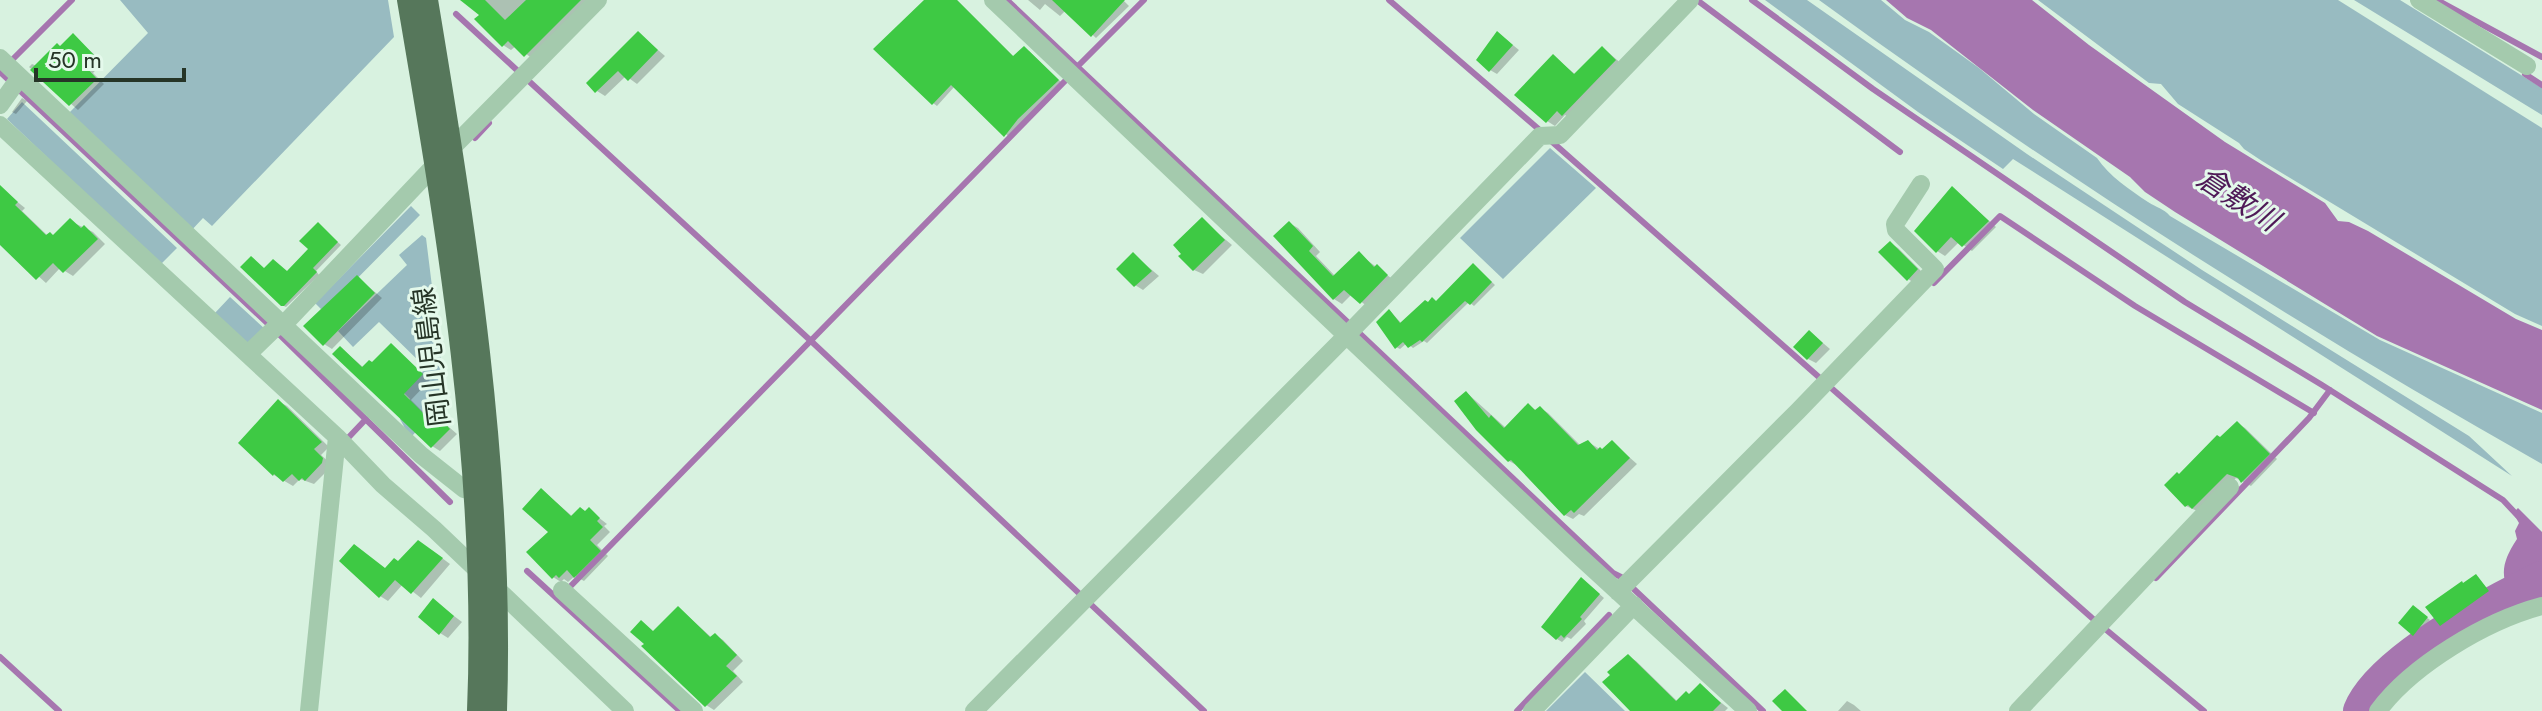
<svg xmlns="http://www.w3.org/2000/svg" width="2542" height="711" font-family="Jost,'Noto Sans JP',sans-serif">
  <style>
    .green { fill: #98bbc1 }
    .water { fill: #a676af }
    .shadow { fill: #0003 }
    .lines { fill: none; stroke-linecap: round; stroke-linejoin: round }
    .stream { stroke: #a676af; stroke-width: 6 }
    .river { stroke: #a676af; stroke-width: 36 }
    .building { fill: #3ec944 }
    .minor { stroke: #a4caad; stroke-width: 18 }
    .primary { stroke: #56775b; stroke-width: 22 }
    .labels { text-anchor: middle; stroke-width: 6; stroke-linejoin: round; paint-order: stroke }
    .street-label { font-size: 28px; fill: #263527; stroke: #e4f9eb }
    .water-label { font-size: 30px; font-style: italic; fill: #4f1a57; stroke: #e4f9eb }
  </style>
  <rect width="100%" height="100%" fill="#d8f2e0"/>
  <path class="green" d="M120 0H388L394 37 212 226 203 218 189 233 68 114 148 33Z
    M1765 0H1807L2027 154 2202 270 2469 436 2512 476 2013 159 2003 169 1918 112Z
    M1819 0H1881L1905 20 1929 32 1979 68 2034 114 2097 158C2109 176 2130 190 2148 202 2157 208 2163 208 2170 216L2380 340 2542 413V464C2292 323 2051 169 1819 0Z
    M2038 0H2338L2542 128V326L2515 314 2262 161 2244 149 2239 143 2178 104 2161 84 2149 83Z
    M2354 0H2400L2542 88V115Z
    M22 102 177 248 160 265 7 119Z
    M1550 148 1596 188 1503 279 1460 238Z
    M411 206 420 215 324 312 315 303Z
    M422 235 426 238 449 424 435 412 410 438 400 419 406 413 405 404 410 399 403 392 426 368 379 322 353 347 338 331 407 265 399 255Z
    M230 297 266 330 249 348 214 314Z
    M1585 672 1625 711H1546Z"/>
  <path class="water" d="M1886 0H2032L2089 45 2225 142 2325 203 2338 221 2349 222 2368 231 2516 319 2542 330V410L2377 336 2175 212 2145 192 2130 177 2033 110 1931 30 1907 18Z
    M2518 508 2542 532V601L2520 607C2499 582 2499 566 2517 539L2515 531 2519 523 2513 513Z"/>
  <path class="shadow" d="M464 0H593L534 60 516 46 511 50 503 45 482 15Z
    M927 0H957L1015 58 1029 51 1062 83 1023 121 1010 138 955 86 937 106 933 103Z
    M1028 0H1123L1129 6 1096 38 1066 10 1060 16 1045 4 1040 10Z
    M638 33 665 56 637 84 626 76 605 96 597 91Z
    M1498 33 1519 50 1497 74 1490 70Z
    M73 36 103 62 93 73 104 84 78 110 29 67 32 64 37 66Z
    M1603 48 1623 65 1571 119 1565 115 1555 126 1547 121 1553 56 1576 75Z
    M22 98 27 101 16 114 12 112Z
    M1952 188 1996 227 1972 251 1959 242 1945 256 1937 251Z
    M5 192 25 208 22 211 48 236H54L70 221 93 232 105 244 73 276 60 268 46 283 0 242V197Z
    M1202 220 1232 245 1203 274 1194 270 1183 254Z
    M1289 223 1298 228 1320 252 1316 256 1336 277 1359 254 1395 281 1369 308 1352 294 1342 304 1334 299Z
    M321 227 341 245 316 271 319 275 286 307 282 305 265 270 288 273 311 249Z
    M1890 243 1898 248 1925 275 1916 284 1908 279Z
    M1133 254 1159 276 1143 290 1135 285Z
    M1477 268 1495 285 1474 306 1469 302 1427 343 1424 341 1413 348 1407 343 1400 349 1396 347 1390 311 1402 324 1438 303Z
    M357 277 382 298 332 349 324 344Z
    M1810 332 1830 349 1816 363 1808 359Z
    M391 345 430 380 411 400 431 420 435 415 457 434 440 451 432 446 341 348 364 368 372 364Z
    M1467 393 1506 428 1529 406 1537 411 1540 408 1548 413 1581 446 1588 442 1603 451 1612 442 1637 464 1584 516 1579 514 1573 519 1565 515 1518 466 1509 461Z
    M278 401 287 406 329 447 321 455 331 464 330 468 314 484 300 479 293 486 274 475 240 443Z
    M2237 423 2245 428 2277 459 2251 486 2236 478 2202 513 2195 510 2186 506 2180 476Z
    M542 490 573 517 589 510 607 524 604 526 610 532 597 545 608 556 584 581 575 576 568 582 564 579 561 582 553 577 551 532Z
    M430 549 450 564 421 598 403 584 388 601 380 596 386 570Z
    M2476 576 2491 593 2444 627 2441 625 2465 585Z
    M1582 579 1604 598 1584 621 1586 624 1571 639 1567 637 1562 642 1557 639Z
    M434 601 462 622 448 638 440 633Z
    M679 608 712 638 715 635 723 640 743 661 733 671 743 682 714 710 706 705 646 644 641 623 655 633Z
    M2416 609 2430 620 2417 636 2414 634Z
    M1628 656 1636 661 1678 702 1690 696 1700 686 1728 708 1725 711H1638Z
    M1847 701 1854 705 1861 711H1838Z"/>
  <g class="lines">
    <path class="stream" d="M1007 0 1613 573 1621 577 1763 711
      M1389 0 1542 132
      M1697 0 1900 152
      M1752 0 1873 89 2185 302 2322 385 2503 500 2518 516
      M2437 0 2542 57
      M456 14 811 341 1204 711
      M8 64 72 0
      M1076 68 1144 0
      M0 72 281 336 450 502
      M2525 74 2542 85
      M475 138 489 123
      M1550 140 2092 618 2204 711
      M1934 283 2000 216 2135 306 2314 413
      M348 438 366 419
      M527 571 680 711
      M2156 578 2309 418 2330 390
      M558 599 1065 81
      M0 657 59 711
      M1517 711 1609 615"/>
    <path class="river" d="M2361 711C2381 661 2493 603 2542 579"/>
  </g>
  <path class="building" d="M460 0H485L505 20 526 0H581L524 57 508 41 502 47 474 19 479 15Z
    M924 0H957L1013 56 1024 46 1059 80 1018 119 1004 137 951 85 932 105 873 49Z
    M1052 0H1125L1091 37Z
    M638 31 658 50 628 81 618 71 595 93 586 83Z
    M1497 31 1513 45 1489 72 1476 60Z
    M73 33 96 57 86 67 97 79 69 106 30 70 57 43 60 46Z
    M1602 46 1616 60 1562 116 1557 111 1546 123 1514 95 1553 54 1574 74Z
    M0 185 18 202 15 205 46 235 50 232 53 235 70 218 81 228 84 225 98 239 63 273 53 263 36 280 0 245Z
    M1952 186 1989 221 1962 247 1951 237 1936 253 1914 231Z
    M1202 217 1225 240 1193 271 1178 256 1181 254 1173 245Z
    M1289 221 1313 246 1309 251 1333 276 1359 251 1374 267 1377 264 1388 275 1360 304 1344 290 1333 300 1273 236Z
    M318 222 338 242 313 268 317 272 284 306H281L240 267 251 256 264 268 273 259 287 271 308 249 299 241Z
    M1890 241 1918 269 1907 281 1878 252Z
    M1133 252 1152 271 1134 287 1116 269Z
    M1473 263 1492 282 1470 305 1465 301 1422 342 1420 340 1408 348 1403 342 1395 349 1376 322 1389 309 1400 323 1425 300 1428 302 1432 297 1436 301Z
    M357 275 375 293 323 346 303 326Z
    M1809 330 1823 343 1807 360 1793 347Z
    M391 343 423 374 404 394 429 419 435 413 450 429 431 448 332 354 340 346 362 367 369 360 372 362Z
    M1466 391 1489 418 1491 415 1504 428 1528 403 1535 410 1540 406 1578 445 1588 440 1597 450 1600 447 1602 449 1612 440 1630 458 1574 513 1571 510 1564 516 1511 460 1508 462 1476 430 1454 401Z
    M278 399 322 442 314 449 323 458 322 463 305 481 302 478 299 481 292 474 283 482 274 474 273 476 238 443Z
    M2237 421 2270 454 2241 483 2238 478 2227 474 2192 509 2188 505 2185 507 2164 485 2177 472 2179 474 2217 435 2220 437Z
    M541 488 571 516 580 507 585 511 589 507 600 518 597 521 603 527 590 540 601 551 574 578 567 570 559 578 556 575 552 579 526 552 548 532 522 509Z
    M418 540 443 558 411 594 395 580 379 598 339 561 354 544 385 568 394 558 398 561Z
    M2476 574 2489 591 2440 626 2425 607 2462 581 2463 583Z
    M1581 577 1600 594 1580 617 1582 619 1564 638 1561 635 1556 640 1541 627Z
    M433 598 454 616 439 635 418 617Z
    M2413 605 2428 617 2413 636 2398 623Z
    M678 606 710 637 715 633 737 655 726 666 737 676 705 707 641 646 644 644 630 632 641 620 653 631Z
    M1628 654 1676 701 1686 691 1689 694 1700 683 1721 703 1713 711H1630L1602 682 1610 675 1607 672Z
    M1785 689 1807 711H1782L1772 701Z"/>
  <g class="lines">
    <path class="minor" d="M993 0 1578 555 1748 711
      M2419 0 2527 66
      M0 58 421 455 464 489 476 491
      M0 105 20 77
      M0 125 337 437 383 485 434 529 625 711
      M248 354 279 324 288 320 436 164 598 0
      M562 590 694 711
      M1618 592 1798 411 1935 269 1896 230 1895 224 1921 184
      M309 711 337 437
      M974 711 1347 335 1540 136 1560 135 1690 0
      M1532 711 1634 605
      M2018 711 2230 487
      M2378 711C2412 665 2486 621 2542 606"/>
    <path class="primary" d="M408 0C448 235 488 471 478 711
      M427 0C466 235 504 472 496 711"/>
  </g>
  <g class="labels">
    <g class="street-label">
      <text transform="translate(431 357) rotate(-97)" y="10">岡山児島線</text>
    </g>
    <g class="water-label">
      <text transform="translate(2238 199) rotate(33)" y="10">倉敷川</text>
    </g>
  </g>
  <path d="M36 68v12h148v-12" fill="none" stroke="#263527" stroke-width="4"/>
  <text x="48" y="68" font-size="24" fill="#263527" stroke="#e4f9eb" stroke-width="6" paint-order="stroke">50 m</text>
</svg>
